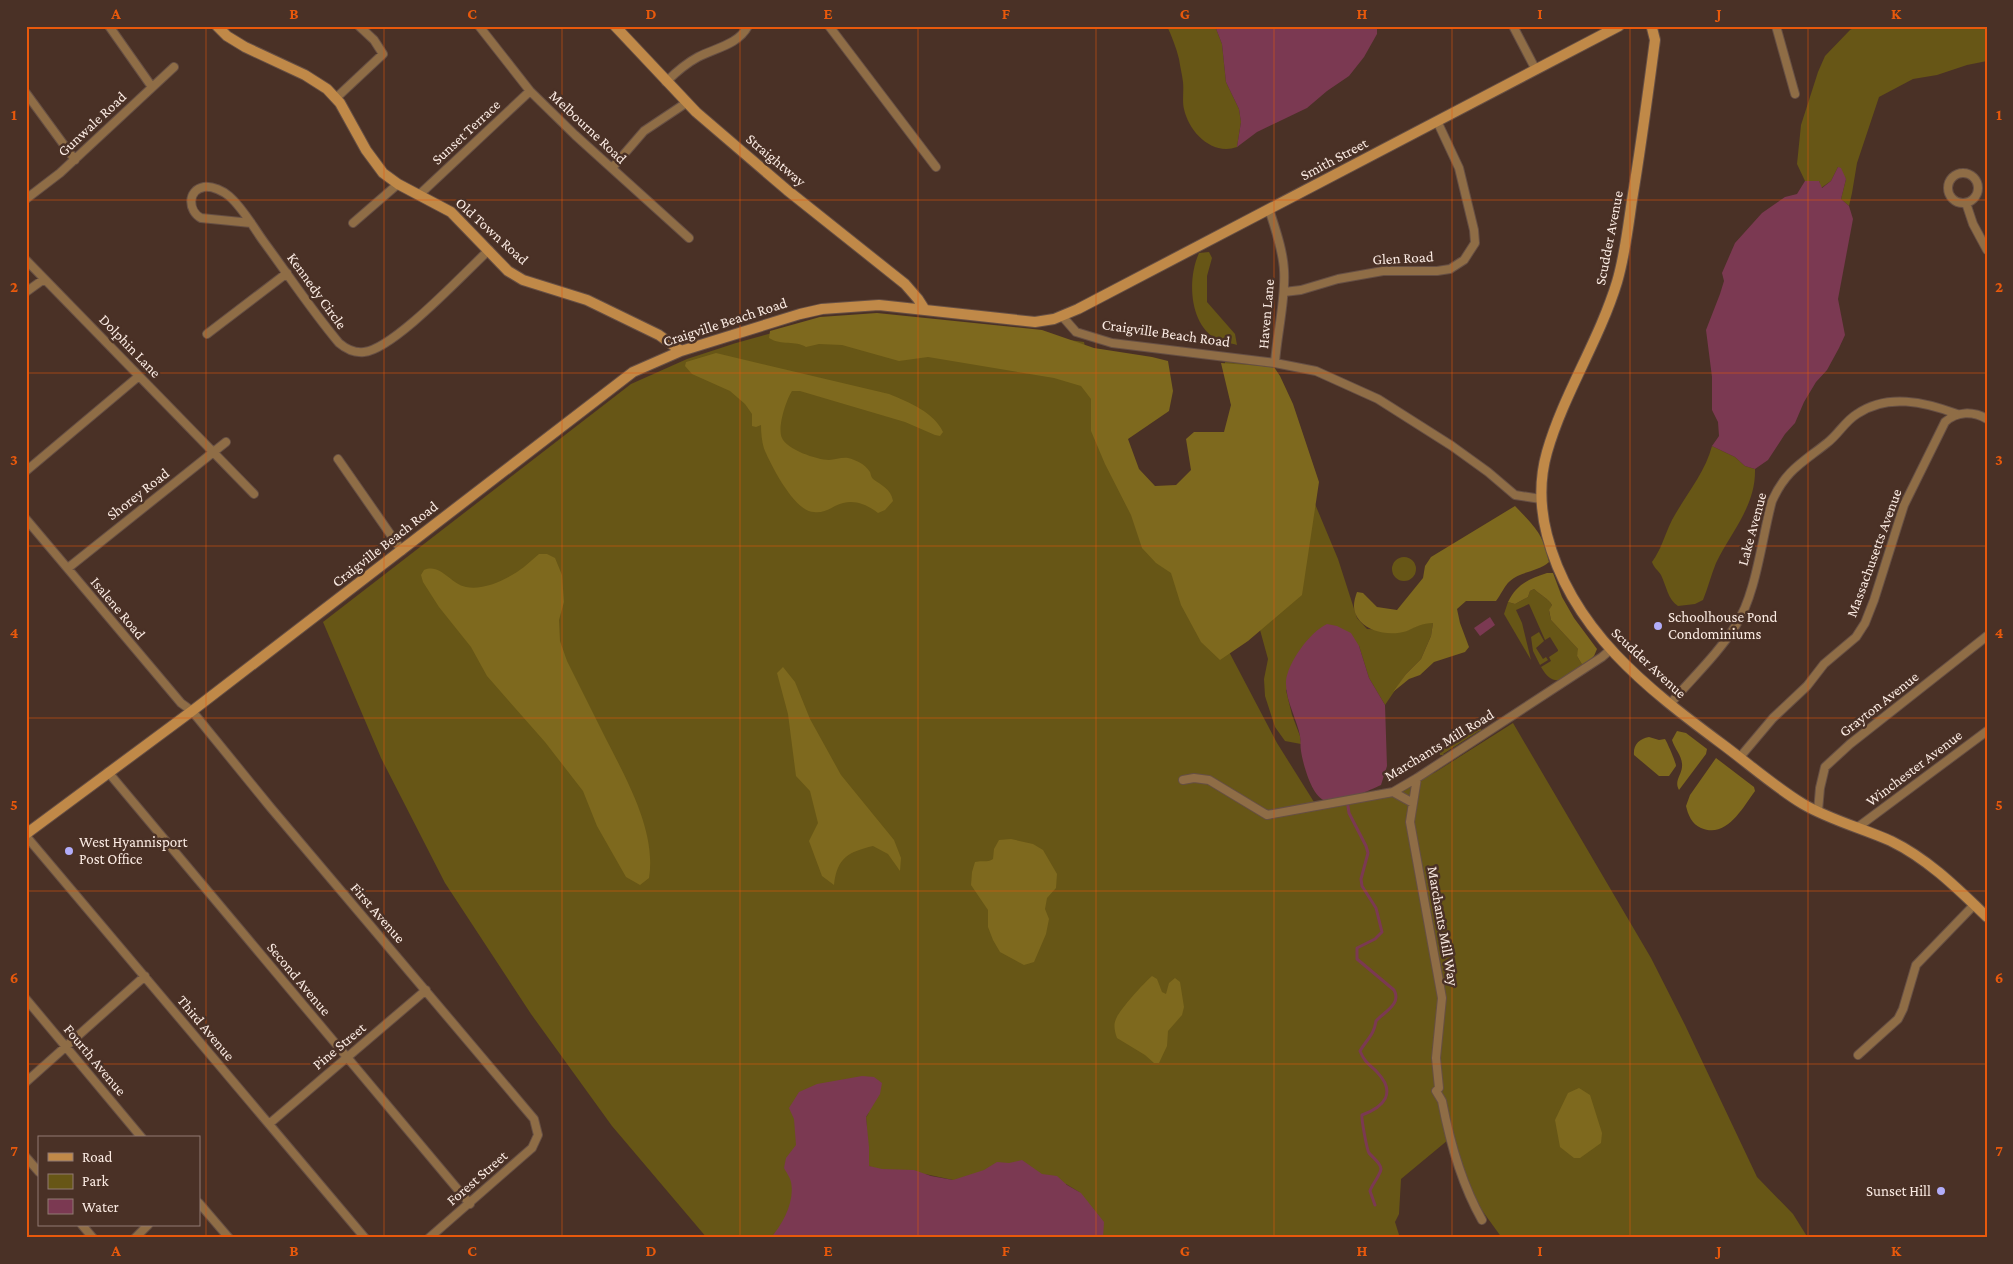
<svg xmlns="http://www.w3.org/2000/svg" width="2013" height="1264" font-family="'Crimson Pro',serif">
  <style>
    .green { fill: #675616 }
    .forest { fill: #7e691e }
    .water { fill: #7b3952 }
    .lines { fill: none; stroke-linecap: round; stroke-linejoin: round }
    .stream { stroke: #7b3952; stroke-width: 3 }
    .street-casing { stroke: #664f44; stroke-width: 10 }
    .secondary-casing { stroke: #664f44; stroke-width: 12 }
    .street { stroke: #8f6d46; stroke-width: 8 }
    .secondary { stroke: #c08948; stroke-width: 10 }
    .grid { fill: none; stroke: #e8590c; stroke-width: 1; stroke-opacity: 0.55 }
    .poi-dot { fill: #b2adf9; stroke: #4a3126; stroke-width: 2 }
    .labels { text-anchor: middle; stroke-width: 5; stroke-linejoin: round; paint-order: stroke }
    .street-label { font-size: 15px; fill: #fbebe3; stroke: #4a3126 }
    .poi-label { font-size: 15px; fill: #fbebe3; stroke: #4a3126; text-anchor: start }
    .neatline { fill: none; stroke: #e8590c; stroke-width: 2 }
    .grid-label { font-size: 16px; text-anchor: middle; font-weight: bold; fill: #e8590c }
  </style>
  <rect width="100%" height="100%" fill="#4a3126"/>
  <path class="green" d="M1167 26H1215L1222 44 1226 82 1239 109 1241 122 1237 147C1212 156 1189 132 1184 109 1182 101 1184 91 1183 82 1182 74 1180 66 1179 59 1176 47 1172 37 1167 26Z
    M1857 26H1987V61L1967 65 1937 75 1913 79 1879 97 1857 163 1852 193 1849 206 1841 199 1846 179 1838 167 1831 181 1821 188 1819 181H1805L1797 164 1801 125 1818 72 1825 56 1850 30Z
    M1209 252 1212 258 1207 276V302L1235 334 1237 345C1231 343 1224 343 1218 340 1189 326 1187 279 1199 253Z
    M879 315 1084 342 1096 399 1277 743 1314 802 1342 800 1388 790 1413 777 1434 773 1513 723 1651 958 1685 1025 1757 1177 1793 1214 1808 1238H1502L1463 1184 1448 1140 1401 1179 1399 1214 1395 1222 1400 1238H1099L1079 1192 1066 1184 953 1180 925 1174 891 1176 869 1166 866 1117 869 1113 797 1182 789 1215 773 1238H707L612 1126 531 1014 445 883 381 758 323 622 631 384 687 359 736 343 827 318Z
    M1233 359 1271 369 1315 504 1338 559 1357 618 1367 629 1406 631 1423 623H1433L1431 636 1421 659 1406 674 1385 705 1369 678 1359 646 1286 690 1292 715 1300 736 1301 744 1285 741 1275 727 1265 696 1264 679 1268 659 1257 619 1259 554 1225 372V362Z
    M1712 446 1735 457 1745 466 1755 469C1756 506 1731 532 1716 563 1711 575 1708 588 1703 600L1695 604 1678 606C1668 600 1666 585 1661 575 1658 570 1654 568 1652 562 1661 550 1665 534 1672 520 1685 496 1705 473 1712 446Z
    M1392 569a12 12 0 1 1 24 0a12 12 0 1 1-24 0Z
    M1534 589C1540 595 1548 598 1552 605L1549 611 1551 620 1579 650 1577 656 1583 666C1565 677 1555 691 1541 667L1551 661 1549 657 1558 651V650L1550 637 1545 640 1529 604 1516 610 1522 623 1531 660 1504 614 1508 602 1515 604 1528 597 1530 591Z
    M1539 632 1544 641 1536 648 1543 659 1546 657 1548 660 1540 665 1533 651 1531 637Z
    M1479 728 1481 729 1482 732 1479 731 1443 754 1444 755H1440C1438 739 1466 734 1479 728Z"/>
  <path class="forest" d="M877 313 1042 330 1094 348 1152 357 1168 361 1173 391 1169 411 1128 439 1139 469 1155 486 1176 485 1191 470 1186 439 1194 432H1224L1231 405 1221 363 1274 367 1280 376 1293 404 1319 482 1302 595 1248 641 1220 660 1201 642 1181 605 1171 573 1156 563 1142 548 1131 515 1105 464 1091 431V399L1081 386 1054 378 928 357 899 361 842 345 819 344 806 347C795 340 782 346 769 338L770 331 820 317Z
    M716 353 889 394C908 402 934 412 943 432L940 436 935 435 905 422 800 391H792C786 400 777 428 782 438 786 449 817 460 829 460 835 460 842 457 848 458 856 460 865 464 870 472 871 475 871 477 873 479 881 485 891 489 893 501L885 510 878 513C865 503 851 498 835 506 828 510 822 513 814 512 795 512 772 467 765 451 762 444 761 433 761 425L756 427 752 426V414L745 404 730 391 692 374 685 366 686 362Z
    M1515 506C1535 527 1543 533 1549 562 1538 572 1521 571 1510 581 1504 586 1501 595 1496 601H1466L1457 609 1460 623 1469 647 1465 652 1434 662 1420 675 1409 679 1393 692 1406 674 1421 659 1431 636 1433 623C1422 623 1416 627 1407 631 1391 636 1371 633 1360 621 1352 612 1353 603 1357 592L1363 593 1377 607 1397 610 1423 578 1425 566 1431 557Z
    M539 554H547L555 558 562 575 564 602 559 620 560 641 567 661C579 685 591 709 603 733 624 775 657 830 649 878L640 885 626 877 597 826 583 791 545 742 487 676 471 647 439 607 423 582 421 575 424 570C441 563 450 584 466 587 484 591 510 578 524 567 529 563 534 558 539 554Z
    M1547 573H1553L1562 597 1574 618 1597 649 1594 656 1583 666 1577 656 1578 649 1551 620 1549 610 1552 605C1548 598 1540 595 1534 589L1530 591 1528 597 1515 604 1508 602C1517 584 1529 579 1547 573Z
    M783 667 795 682 810 719 841 775 894 840 901 858 900 871 888 854 873 846C849 852 837 857 834 885L822 876 809 841 818 823 810 791 796 776 788 714 777 673Z
    M1677 731 1686 733 1707 749 1706 754 1679 790C1674 781 1681 776 1682 767 1683 756 1675 750 1672 740Z
    M1649 737 1659 740 1665 739C1667 742 1676 762 1676 766L1669 776H1659L1634 755C1633 745 1639 739 1649 737Z
    M1716 758 1754 787 1755 791C1742 809 1726 839 1701 828 1692 824 1688 815 1686 806L1690 795Z
    M1011 839 1033 844 1043 850 1057 874 1056 888 1047 898 1045 909 1049 919 1046 934 1034 962 1024 965 1000 952 993 940 988 927V910L971 885 972 872 975 862C982 860 987 863 993 859L994 849 999 840Z
    M1152 976 1157 979 1162 992 1166 994 1169 983 1175 978 1180 982 1184 1007 1182 1015 1168 1031 1167 1046 1159 1063H1154L1145 1055 1117 1038C1115 1032 1113 1025 1116 1019 1120 1009 1144 983 1152 976Z
    M1579 1088 1590 1095 1602 1133 1601 1143 1580 1158H1574L1560 1147 1555 1120 1568 1093Z"/>
  <path class="water" d="M1215 26H1377V34L1364 57 1349 76 1327 91 1307 108 1257 132 1237 147 1241 122 1239 109 1226 82 1222 44Z
    M1838 167 1841 168 1846 179 1841 199 1849 206 1853 219 1838 299 1845 335 1839 348 1827 370 1816 382 1804 402 1795 423 1785 434 1768 460 1755 469 1745 466 1735 457 1712 446 1719 436 1718 422 1712 410V377L1706 330 1720 294 1724 281 1722 273 1735 243 1762 213 1785 197 1797 194 1805 181H1819L1822 188 1831 181Z
    M1490 617 1495 625 1480 636 1474 628Z
    M1327 624 1337 626 1351 633 1359 646 1369 678 1385 705 1387 766 1381 785C1369 791 1340 803 1326 801 1312 798 1303 764 1301 751 1300 746 1301 741 1300 736 1297 719 1285 700 1286 681 1288 662 1310 632 1327 624Z
    M862 1076 874 1077 882 1083 880 1094 866 1117 869 1147V1166L882 1169 914 1170 931 1176 953 1180 984 1170 997 1162 1009 1163 1022 1160 1042 1174 1057 1176 1067 1185 1081 1193 1104 1222 1103 1238H771C783 1223 795 1202 791 1182 790 1177 786 1172 784 1168L786 1158 796 1145 794 1119 789 1108 799 1092 817 1084Z"/>
  <g class="lines">
    <path class="stream" d="M1347 800 1349 813 1366 846 1368 853 1361 879 1362 886 1376 908 1382 932 1375 939 1357 948V959L1394 990C1402 1004 1384 1012 1376 1021 1374 1035 1367 1039 1360 1051 1365 1063 1369 1064 1377 1072 1397 1093 1384 1107 1362 1115 1361 1118 1367 1150 1369 1153 1373 1158 1381 1163 1381 1169 1380 1176 1372 1184 1370 1191L1375 1205"/>
    <defs>
      <path id="street" d="M109 26 152 87
        M479 26 530 91 575 135 689 238
        M829 26 936 167
        M1513 26 1536 70
        M1776 26 1795 94
        M666 82C676 72 685 64 698 57 715 48 738 45 748 26
        M26 93 75 160
        M336 98 383 54 374 40 359 26
        M612 168 644 131 686 103
        M1948 188a15 15 0 1 1 30 0a15 15 0 1 1-30 0Z
        M420 194 530 91
        M26 199 60 173 174 67
        M1966 203 1973 224 1987 250
        M1269 209C1275 228 1283 250 1284 270 1286 299 1277 333 1275 363
        M251 223 201 218C188 211 187 190 204 187 213 186 223 191 229 196 243 208 253 227 264 242 289 276 312 311 339 343 346 349 355 353 364 352 394 349 464 273 489 250
        M353 223 398 184
        M26 260 254 494
        M26 292 44 279
        M1284 292 1301 290 1338 279 1383 271H1437L1450 269 1464 260 1475 243 1474 230 1459 168 1437 121
        M1062 316 1076 332 1112 343 1275 363 1316 371 1378 399 1452 446 1488 472 1515 495 1541 499
        M207 334 287 273
        M338 459 402 551
        M26 471 139 376
        M26 519 181 703 192 711 271 808 534 1119 538 1135 532 1148 429 1238
        M68 568 226 442
        M1670 704C1692 678 1718 654 1736 625 1756 595 1762 537 1772 501 1786 470 1802 463 1827 443 1838 435 1845 421 1857 414 1887 393 1925 402 1957 414
        M1740 757 1773 718 1807 686 1824 664 1856 637 1865 623 1874 600 1904 505 1945 422C1957 411 1973 411 1987 419
        M108 772 470 1204
        M1417 778 1410 822 1442 998 1436 1058 1439 1088 1436 1091 1442 1101C1450 1143 1461 1183 1482 1220
        M1183 780 1194 778 1209 780 1267 815 1393 792 1417 778 1602 657 1610 650
        M1393 792 1413 803
        M1818 811 1820 788 1825 767 1850 744 1987 636
        M1858 827 1987 731
        M26 836 365 1238
        M26 999 142 1138
        M1858 1055 1898 1019 1903 1009 1916 965 1974 905
        M26 1082 145 976
        M269 1124 426 990
        M26 1157 39 1172
        M199 1203 229 1238
        M82 1225 93 1238
        M135 1238 148 1225"/>
      <path id="secondary" d="M217 26 227 36 245 47 305 75 327 89 340 103 366 150 383 173 398 184 451 212 508 271 523 280 587 300 659 335 681 351
        M615 26 696 112 787 190 905 284 918 299 925 310
        M1653 26 1652 28 1655 40C1648 93 1641 147 1632 200 1628 227 1625 255 1617 282 1599 341 1564 393 1547 452 1539 480 1540 508 1547 535 1571 630 1648 689 1722 744 1749 764 1775 787 1803 804 1830 820 1862 828 1891 841 1928 859 1957 888 1987 917
        M26 834 192 711 633 372 681 351 800 314 822 309 879 305 1035 322 1054 319 1078 309 1619 26"/>
    </defs>
    <use href="#street" class="street-casing"/>
    <use href="#secondary" class="secondary-casing"/>
    <use href="#street" class="street"/>
    <use href="#secondary" class="secondary"/>
  </g>
  <path class="grid" d="M206 26V1238M384 26V1238M562 26V1238M740 26V1238M918 26V1238M1096 26V1238M1274 26V1238M1452 26V1238M1630 26V1238M1808 26V1238M26 200H1987M26 373H1987M26 546H1987M26 718H1987M26 891H1987M26 1064H1987"/>
  <g class="poi-dot">
    <circle cx="1658" cy="626" r="5"/>
    <circle cx="69" cy="851" r="5"/>
    <circle cx="1941" cy="1191" r="5"/>
  </g>
  <g class="labels">
    <g class="street-label">
      <text transform="translate(92 124) rotate(-43)" y="5">Gunwale Road</text>
      <text transform="translate(588 127) rotate(43)" y="5">Melbourne Road</text>
      <text transform="translate(466 132) rotate(-43)" y="5">Sunset Terrace</text>
      <text transform="translate(1334 159) rotate(-28)" y="5">Smith Street</text>
      <text transform="translate(776 160) rotate(40)" y="5">Straightway</text>
      <text transform="translate(492 231) rotate(42)" y="5">Old Town Road</text>
      <text transform="translate(1609 238) rotate(-79)" y="5">Scudder Avenue</text>
      <text transform="translate(1403 258) rotate(-3)" y="5">Glen Road</text>
      <text transform="translate(317 291) rotate(54)" y="5">Kennedy Circle</text>
      <text transform="translate(1266 314) rotate(-85)" y="5">Haven Lane</text>
      <text transform="translate(725 322) rotate(-18)" y="5">Craigville Beach Road</text>
      <text transform="translate(1166 333) rotate(8)" y="5">Craigville Beach Road</text>
      <text transform="translate(130 346) rotate(46)" y="5">Dolphin Lane</text>
      <text transform="translate(138 494) rotate(-38)" y="5">Shorey Road</text>
      <text transform="translate(1752 529) rotate(-75)" y="5">Lake Avenue</text>
      <text transform="translate(385 544) rotate(-38)" y="5">Craigville Beach Road</text>
      <text transform="translate(1874 553) rotate(-70)" y="5">Massachusetts Avenue</text>
      <text transform="translate(118 608) rotate(50)" y="5">Isalene Road</text>
      <text transform="translate(1649 663) rotate(43)" y="5">Scudder Avenue</text>
      <text transform="translate(1879 704) rotate(-38)" y="5">Grayton Avenue</text>
      <text transform="translate(1439 745) rotate(-31)" y="5">Marchants Mill Road</text>
      <text transform="translate(1914 768) rotate(-37)" y="5">Winchester Avenue</text>
      <text transform="translate(378 913) rotate(49)" y="5">First Avenue</text>
      <text transform="translate(1443 926) rotate(80)" y="5">Marchants Mill Way</text>
      <text transform="translate(299 979) rotate(50)" y="5">Second Avenue</text>
      <text transform="translate(206 1028) rotate(50)" y="5">Third Avenue</text>
      <text transform="translate(339 1046) rotate(-40)" y="5">Pine Street</text>
      <text transform="translate(95 1060) rotate(50)" y="5">Fourth Avenue</text>
      <text transform="translate(477 1178) rotate(-41)" y="5">Forest Street</text>
    </g>
    <g class="poi-label">
      <text x="1668" y="622">Schoolhouse Pond<tspan x="1668" dy="17">Condominiums</tspan></text>
      <text x="79" y="847">West Hyannisport<tspan x="79" dy="17">Post Office</tspan></text>
      <text x="1931" y="1196" text-anchor="end">Sunset Hill</text>
    </g>
  </g>
  <rect width="2013" height="1264" fill="none" stroke="#4a3126" stroke-width="55"/>
  <rect x="38" y="1136" width="162" height="90" fill="#4a3126" stroke="#917b72"/>
  <rect x="48" y="1153" width="25" height="8" fill="#c08948" stroke="#917b72"/>
  <text x="82" y="1162" font-size="15" fill="#fbebe3">Road</text>
  <rect x="48" y="1174" width="25" height="15" fill="#675616" stroke="#917b72"/>
  <text x="82" y="1186" font-size="15" fill="#fbebe3">Park</text>
  <rect x="48" y="1199" width="25" height="15" fill="#7b3952" stroke="#917b72"/>
  <text x="82" y="1212" font-size="15" fill="#fbebe3">Water</text>
  <rect x="28" y="28" width="1958" height="1208" class="neatline"/>
  <g class="grid-label">
    <text x="116" y="19">A</text>
    <text x="294" y="19">B</text>
    <text x="472" y="19">C</text>
    <text x="651" y="19">D</text>
    <text x="828" y="19">E</text>
    <text x="1006" y="19">F</text>
    <text x="1185" y="19">G</text>
    <text x="1362" y="19">H</text>
    <text x="1540" y="19">I</text>
    <text x="1719" y="19">J</text>
    <text x="1896" y="19">K</text>
    <text x="14" y="120">1</text>
    <text x="1999" y="120">1</text>
    <text x="14" y="292">2</text>
    <text x="1999" y="292">2</text>
    <text x="14" y="465">3</text>
    <text x="1999" y="465">3</text>
    <text x="14" y="638">4</text>
    <text x="1999" y="638">4</text>
    <text x="14" y="810">5</text>
    <text x="1999" y="810">5</text>
    <text x="14" y="983">6</text>
    <text x="1999" y="983">6</text>
    <text x="14" y="1156">7</text>
    <text x="1999" y="1156">7</text>
    <text x="116" y="1256">A</text>
    <text x="294" y="1256">B</text>
    <text x="472" y="1256">C</text>
    <text x="651" y="1256">D</text>
    <text x="828" y="1256">E</text>
    <text x="1006" y="1256">F</text>
    <text x="1185" y="1256">G</text>
    <text x="1362" y="1256">H</text>
    <text x="1540" y="1256">I</text>
    <text x="1719" y="1256">J</text>
    <text x="1896" y="1256">K</text>
  </g>
</svg>
